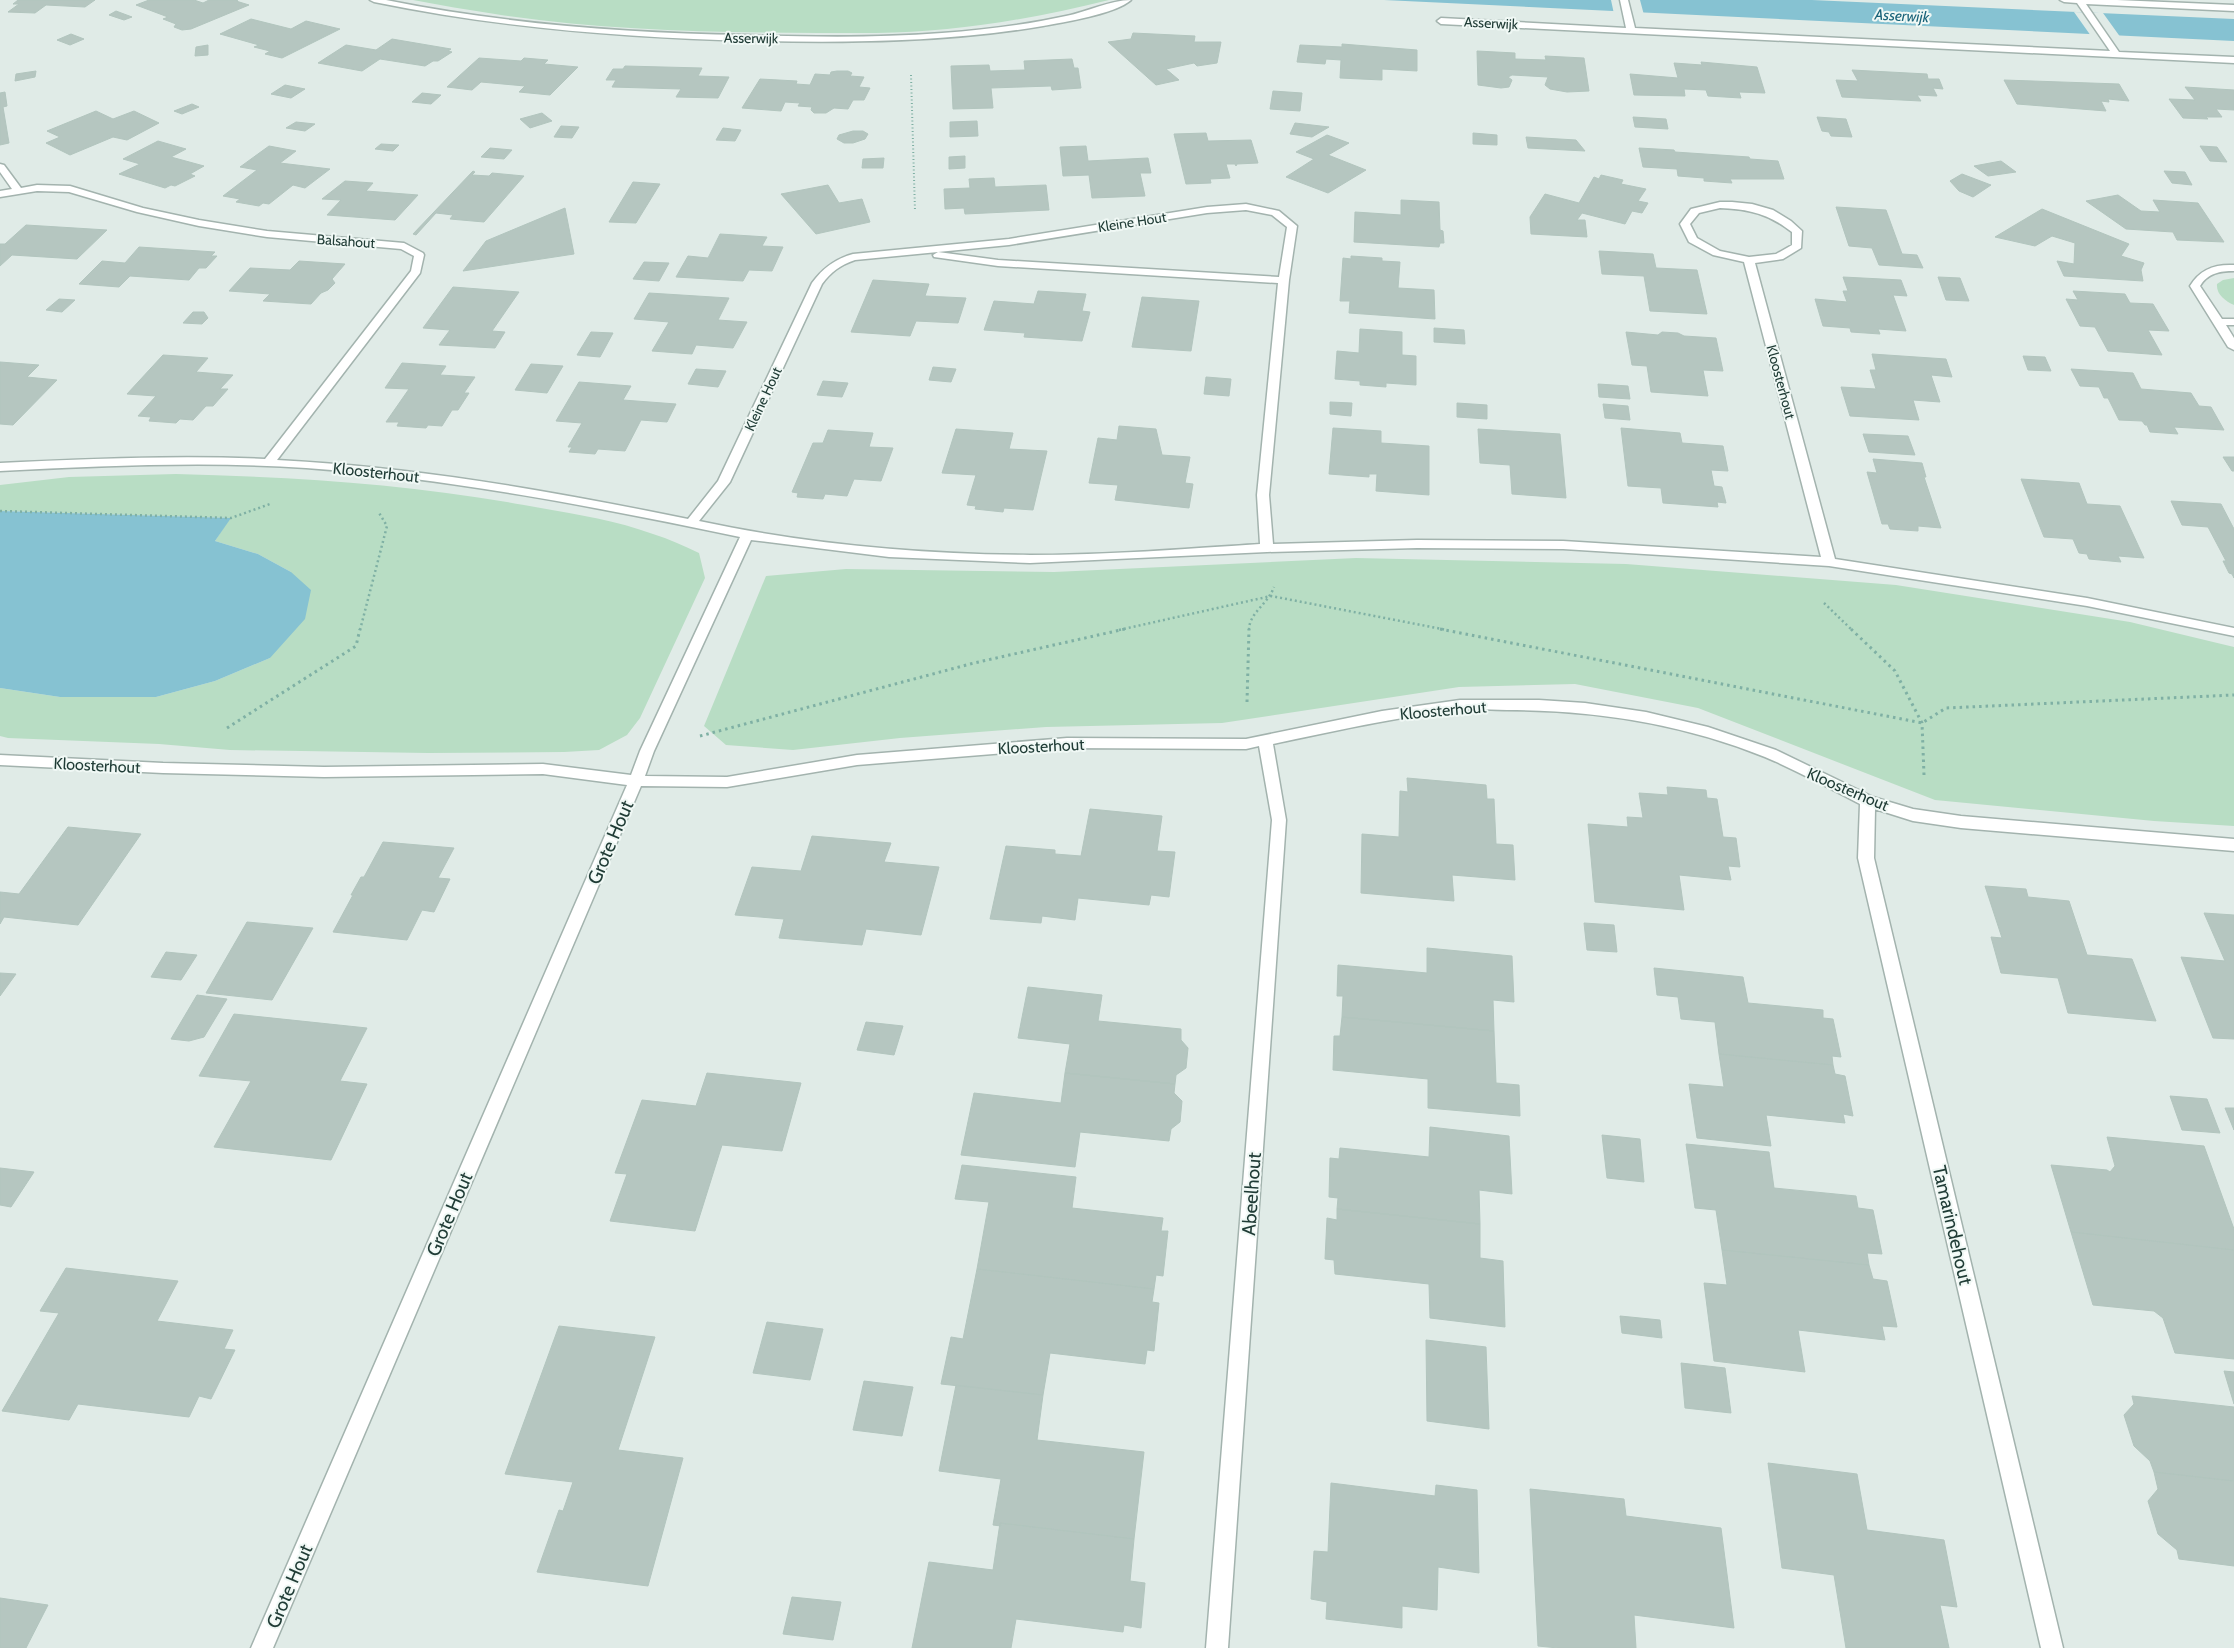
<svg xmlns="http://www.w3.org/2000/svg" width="2234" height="1648" font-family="Cabin,sans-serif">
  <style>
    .green { fill: #b8ddc4 }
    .water { fill: #86c2d2 }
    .pier { fill: #e0ebe7 }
    .building { fill: #b5c6c0; stroke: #b2c5be }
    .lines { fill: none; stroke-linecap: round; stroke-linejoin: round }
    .street-casing { stroke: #a3b3ae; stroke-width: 3 }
    .path-far2 { stroke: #7fb0a4; stroke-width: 2; stroke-dasharray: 1 2.5; stroke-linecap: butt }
    .path-far1 { stroke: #7fb0a4; stroke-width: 2.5; stroke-dasharray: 2 3; stroke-linecap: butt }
    .path { stroke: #7fb0a4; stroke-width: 3; stroke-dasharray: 2.5 4; stroke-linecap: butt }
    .street { fill: #fff; fill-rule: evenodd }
    .labels { text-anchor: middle; stroke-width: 4; stroke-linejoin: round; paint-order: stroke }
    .far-street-label { font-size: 14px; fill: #203c36; stroke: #f0f8f5 }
    .far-water-label { font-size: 15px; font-style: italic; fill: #196379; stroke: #f0f8f5 }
    .street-label { font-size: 16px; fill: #203c36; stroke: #f0f8f5 }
    .near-street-label { font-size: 19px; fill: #203c36; stroke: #f0f8f5 }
  </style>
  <rect width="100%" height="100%" fill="#e0ebe7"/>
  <path class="green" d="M413 0H1109C1033 19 954 32 876 33 752 33 618 33 495 14 468 10 440 5 413 0Z
    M2234 278V305C2225 301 2216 294 2217 284L2223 280Z
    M176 474C293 477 409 484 524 505 567 513 612 519 653 534 669 539 684 546 699 553L705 578 640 718 627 735 599 750 564 752 428 753 230 750 159 744 8 738 0 736V688L60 697H156L215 681 270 658 291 572 258 554 215 541 230 518 0 511V485L69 477Z
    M1356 558 1626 564 1896 585 2130 622 2234 647V826L2154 821 1935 800 1698 708 1575 684 1459 687 1222 723 1046 727 900 738 793 750 726 745 704 726 766 576 846 569 1054 572Z"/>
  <path class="water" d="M1384 0H1812L2234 19V41Z
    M0 511 231 518 215 541 258 554 291 572 311 590 305 619 270 658 215 681 156 697H60L0 688Z"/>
  <path class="pier" d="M1611 0H1640L1644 15 1614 14Z
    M2074 12 2103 13 2121 38 2091 36Z"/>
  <path class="building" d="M18 0H95L85 7 46 5 35 13 8 12 19 4H13Z
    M149 0H194L203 3 209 0H238L236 1 249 5 191 29 182 30 174 27 176 24 163 19 168 17 136 5Z
    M116 11 132 17 124 20 109 15Z
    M251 19 291 29 306 21 340 29 282 58 265 54 270 51 254 47 259 45 220 34Z
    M1133 33 1195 36 1194 42H1221L1217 63 1197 66 1194 63 1166 69 1179 80 1156 85 1108 42 1131 39Z
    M71 34 84 39 70 45 57 40Z
    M392 39 451 49 448 51 452 52 438 61H433L425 66 380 59 362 71 318 63 346 45 376 50Z
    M1342 44 1417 50V71L1382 69V80L1340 78 1341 60 1326 59 1325 64 1297 62 1300 45 1342 47Z
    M208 45V55L195 56 196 47Z
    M1477 51 1515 53V59L1546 60 1545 56 1584 58 1589 91 1567 92 1550 89 1545 85 1548 77 1512 75 1508 77 1512 80 1509 87 1501 88 1478 85Z
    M479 58 521 61 524 58 548 60 544 64 578 67 550 95 519 92 525 86 481 82 472 90 447 87Z
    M1072 59 1074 68H1078L1081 88 1052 90 1051 86 991 88 993 108 953 109 951 66 989 65 990 71 1025 70 1024 61Z
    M1701 62 1757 67 1765 93 1739 92 1741 98 1708 96 1706 90 1684 89 1685 96 1634 95 1630 74 1678 78 1674 63 1702 65Z
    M625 66 702 68 698 76 729 77 718 98 676 97 681 89 612 87 616 80H606L613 69H623Z
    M1852 70 1927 74 1928 79H1939L1943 89 1933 88 1937 96 1917 95 1921 101 1842 97 1836 80 1858 81Z
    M36 71 35 77 15 81 16 74Z
    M837 71H848L852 73 850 76 864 77 859 87 870 88 864 100H853L848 109 834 108 826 113H814L811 110 812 107 798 106 800 103 785 102 781 111 742 108 760 79 797 81 796 84 810 85 815 74 830 75 831 72Z
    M2004 80 2119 84 2129 101 2108 99 2109 102 2101 101 2106 111 2017 104Z
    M285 85 305 89 291 98 271 94Z
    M2185 87 2234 90V110L2216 109 2222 117H2206L2208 119 2183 118 2169 99 2195 100Z
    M1273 91 1302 93 1300 111 1270 109Z
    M5 92 7 106 3 107 9 143 0 145V93Z
    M422 93 441 95 431 104 412 102Z
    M192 104 199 107 182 114 174 111Z
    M96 111 113 119 134 111 159 123 127 140 113 137 70 155 46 143 60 137 47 131Z
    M542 113 552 121 530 128 520 119Z
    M1633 117 1666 119 1668 129 1635 127Z
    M1817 117 1846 119 1852 137 1831 136 1829 132 1822 131Z
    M977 121 978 136 950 137V122Z
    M296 122 315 124 305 131 286 128Z
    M1295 123 1329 127 1312 137 1290 134Z
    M561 126 579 127 572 138 554 137Z
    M723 128 741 130 735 141 716 140Z
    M853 131H863L868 134 865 139 853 143H844L837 139 839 135Z
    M1206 133 1208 141 1251 140 1258 163 1237 164 1236 166 1235 164H1226L1230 178 1210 179 1211 183 1186 184 1174 134Z
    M1473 133 1497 135V145L1473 144Z
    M1327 135 1349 143 1328 155 1366 170 1328 193 1286 177 1314 159 1296 152Z
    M1526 137 1576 140 1585 151 1528 148Z
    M158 141 186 149 171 157 204 166 190 174 195 176 175 186 171 185 165 188 119 174 140 164 123 159Z
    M381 144 399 145 393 151 375 149Z
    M269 146 296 151 280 163 330 169 305 188 293 185 269 204 263 203 259 206 236 202 240 199 223 196 257 170 240 167Z
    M1086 146 1088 161 1148 158 1151 173H1140L1145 196 1092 198 1089 175 1063 176 1060 147Z
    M2200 146 2217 147 2227 162 2210 161Z
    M490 148 512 150 504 159 481 157Z
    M1639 148 1674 150 1675 152 1749 157 1750 159 1778 161 1784 179H1730L1732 183 1704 181V178L1678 176 1677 169 1643 167Z
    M965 156V168L949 169V157Z
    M884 158 883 168H862L863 159Z
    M2001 161 2016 172 1988 176 1974 166Z
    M473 171 475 172 472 175 489 176 492 173 524 176 484 222 450 219 453 215 436 213 416 235 413 234Z
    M2164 171 2185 172 2192 185 2172 183Z
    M1962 174 1991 185 1973 197 1959 191 1950 181Z
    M1601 175 1623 180 1621 184 1646 189 1638 201 1648 203 1642 213 1632 211 1625 224 1582 213 1577 220H1585L1587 237 1531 234 1530 217 1545 194 1579 203 1594 177 1599 179Z
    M994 178 995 187 1046 185 1049 210 965 214 964 208 945 209 944 189 970 188 969 179Z
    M345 181 373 183 366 191 418 195 395 220 327 215 341 200 322 199Z
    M633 182 660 184 636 223 609 222Z
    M828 185 839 203 862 199 870 222 816 234 781 194Z
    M2118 195 2141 211 2160 212 2153 200 2198 203 2224 242 2177 240 2173 232 2126 229 2086 201Z
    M1401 200 1439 202 1440 230 1443 231 1444 243H1440L1439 247 1354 242 1355 212 1401 215Z
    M1836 207 1886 210 1902 254 1917 255 1923 268 1879 265 1872 248 1849 246Z
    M565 208 574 254 463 271 486 241Z
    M2042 209 2129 244 2121 256 2144 263 2141 270 2143 281 2064 276 2057 261 2074 264 2075 243 2052 236 2035 246 1995 237Z
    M26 225 75 228 107 230 77 259 12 255 0 266V244H5Z
    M720 234 767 237 762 246 783 247 772 271 749 270 743 281 676 277 688 256 708 258Z
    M139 247 215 252 211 256H217L206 268H199L189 280 130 276 119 287 79 284 102 261 125 263Z
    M1599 251 1653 254 1656 268 1697 270 1707 314 1650 311 1644 276 1602 274Z
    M1351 256 1382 258V261L1400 262 1398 288 1434 290 1435 319 1349 313 1350 301H1340L1343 258 1351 259Z
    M299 261 345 264 332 279 335 283 328 290 321 293 311 304 263 301 270 294 229 291 250 268 290 270Z
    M644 262 669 263 659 281 633 279Z
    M1843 277 1901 280 1907 296 1893 295 1906 331 1878 329 1880 334 1851 332 1850 328 1823 326 1815 299 1847 302 1843 291H1848Z
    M1938 277 1960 278 1969 301 1946 300Z
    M873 280 929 284 925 296 966 298 958 323 916 321 910 336 851 332Z
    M453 287 519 292 492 331 505 332 495 348 439 345 450 330 423 328Z
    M1038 291 1086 294 1082 311 1090 312 1082 341 1024 337 1025 333 984 330 994 301 1034 304Z
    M2073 291 2125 294 2130 303 2153 304 2169 331 2148 330 2162 355 2108 351 2095 327 2080 326 2066 299 2078 300Z
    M649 293 729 298 718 320 747 322 733 348 696 345 692 354 652 351 669 322 634 319Z
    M1142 297 1199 301 1191 351 1132 347Z
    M59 299 75 300 62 312 46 310Z
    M193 312H204L208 318 202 324 183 323Z
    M1434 328 1464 330 1465 344 1434 342Z
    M1360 329 1402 332V355L1416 356V385L1386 383V387L1360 385V381L1335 379 1337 351 1359 353Z
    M591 332 613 333 600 357 577 355Z
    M1626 332 1658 335 1662 332 1678 333 1684 336 1716 338 1723 371 1703 370 1708 396 1651 392 1647 366 1632 365Z
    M1872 354 1946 359 1952 377 1931 375 1940 402 1913 400 1919 420 1850 416 1841 387 1876 389 1870 370H1876Z
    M163 355 208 358 196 372 233 375 220 389H228L213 406H206L193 420 180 419 176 423 149 421 151 417 138 416 156 396 127 394Z
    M2023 356 2045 357 2051 371 2028 370Z
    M0 362 39 365 27 377 57 380 13 425 0 424Z
    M402 363 446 366 440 375 475 377 464 393H469L458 410H452L442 426 428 425 426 428 397 426 399 422H386L409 389 385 388Z
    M531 364 563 366 547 393 515 390Z
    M933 367 956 369 951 382 929 380Z
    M696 369 726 371 718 387 688 384Z
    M2071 369 2133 373 2141 389 2191 393 2199 406 2211 407 2224 430 2174 427 2178 434 2150 432 2147 425H2145L2142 421 2119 420 2108 398H2104L2099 387 2080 386Z
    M1206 377 1231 379 1229 396 1204 394Z
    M823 381 848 383 842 397 817 395Z
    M579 382 631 386 623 400 676 404 667 422 641 420 625 451 598 449 595 454 569 452 572 447H568L582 423 556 421Z
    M1598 384 1628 386 1630 399 1599 397Z
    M1330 402 1352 403 1351 416 1330 414Z
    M1457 403 1487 405V419L1457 417Z
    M1603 404 1628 406 1630 420 1605 418Z
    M1119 426 1156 429 1162 455 1190 457 1185 483 1193 484 1189 508 1115 500 1118 485 1089 483 1098 438 1117 440Z
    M1333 428 1381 431V443L1429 446V495L1376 491 1377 474H1369V477L1329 474Z
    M1621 428 1680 433 1682 443 1723 446 1728 471 1711 470 1714 486 1722 487 1726 503 1717 502 1718 507 1663 503 1661 488 1628 486Z
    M956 429 1013 433 1009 449 1047 451 1033 510 1004 508 1003 512 975 509 976 506 967 505 976 475 942 473Z
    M1478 429 1560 434 1566 498 1512 494 1510 465 1480 463Z
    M828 430 873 433 869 447 893 448 881 481 854 479 847 496 825 494 823 499 797 497 798 493 792 492 813 443H823Z
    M1863 434 1908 436 1915 455 1869 452Z
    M2223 457H2234V471H2232Z
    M1873 459 1922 463 1926 477H1924L1941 528 1918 526V531L1890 529 1888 524H1882L1867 472 1877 473Z
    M2021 479 2079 483 2087 504 2120 506 2144 558 2118 556 2121 562 2089 559 2087 554 2079 553 2073 539 2044 537Z
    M2171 501 2221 504 2234 529V578L2232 574 2229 573 2223 561H2226L2208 527 2182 525Z
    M1407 778 1486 785 1487 799H1494L1496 844 1513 845 1515 880 1452 875 1454 901 1361 893 1362 834 1399 837 1400 791 1408 792Z
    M1667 787 1706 790 1707 798 1717 799 1723 837 1736 838 1740 867 1728 866 1731 880 1679 875 1684 910 1595 902 1588 824 1628 827 1627 817 1643 818 1639 793 1668 795Z
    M1090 809 1162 816 1157 851 1175 852 1169 897 1151 895 1149 905 1078 898 1075 920 1042 916 1041 923 990 919 1006 846 1055 850V854L1081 856Z
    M68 827 141 834 78 925 4 917 0 924V892L19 894Z
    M812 836 891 843 884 862 939 867 921 935 866 929 862 945 779 938 784 919 735 915 752 867 801 871Z
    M383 842 454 848 438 878 450 879 434 912 422 910 407 940 333 932 353 895H351L361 877H364Z
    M1985 886 2026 889 2028 897 2069 901 2087 955 2132 959 2156 1021 2068 1013 2058 978 2001 973 1991 937 2002 938Z
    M2204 913 2234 915V1039L2213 1038 2181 957 2225 961Z
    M247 922 313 928 272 1000 206 993Z
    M1584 923 1614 925 1617 952 1587 950Z
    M1427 948 1512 956 1514 1002 1493 1000 1494 1031 1342 1017 1343 996H1337L1338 965 1427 973Z
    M166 952 197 955 181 980 151 977Z
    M1654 968 1743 977 1748 1003 1823 1010V1018L1833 1019 1841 1057 1832 1056 1833 1065 1719 1054 1715 1022 1681 1019 1678 997 1657 995Z
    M0 973 16 974 0 996Z
    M1028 987 1102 995 1098 1021 1181 1029V1040L1188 1048 1186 1068 1176 1075 1175 1084 1065 1073 1070 1044 1018 1038Z
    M197 995 227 999 204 1037 189 1041 171 1039Z
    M234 1014 367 1028 340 1081 367 1084 331 1160 214 1147 251 1081 199 1076Z
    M1342 1017 1494 1031 1496 1083 1519 1085 1520 1116 1428 1108V1079L1333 1070 1334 1036H1340Z
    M866 1022 903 1026 894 1055 857 1050Z
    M1719 1054 1833 1065 1835 1074 1845 1076 1853 1116 1843 1114 1845 1123 1766 1115 1771 1146 1697 1138 1689 1084 1724 1087Z
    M707 1073 801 1083 782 1151 722 1145 695 1231 610 1221 627 1174 615 1173 642 1100 696 1106Z
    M1065 1073 1175 1084 1174 1093 1182 1101 1180 1122 1171 1129 1169 1141 1080 1132 1075 1167 961 1155 974 1093 1061 1103Z
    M2170 1096 2207 1099 2220 1133 2182 1130Z
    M2225 1108H2234V1130Z
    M1430 1127 1509 1136 1512 1194 1479 1190 1480 1224 1337 1209 1338 1198 1329 1197 1330 1158 1339 1159 1340 1148 1429 1157Z
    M1602 1135 1640 1139 1644 1182 1607 1178Z
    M2107 1137 2204 1146 2234 1229V1250L2071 1232 2051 1165 2107 1170 2110 1172 2115 1166Z
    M1686 1144 1769 1152 1774 1188 1856 1196 1858 1208 1873 1210 1882 1254 1867 1253 1869 1265 1722 1250 1716 1210 1695 1208Z
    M962 1165 1076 1177 1072 1208 1163 1218 1161 1231H1168L1163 1276 1156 1275 1154 1289 977 1269 989 1202 955 1199Z
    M0 1168 34 1172 11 1207 0 1205Z
    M1337 1209 1480 1224V1258L1503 1261 1505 1327 1430 1318 1429 1284 1335 1274 1334 1260 1325 1259 1327 1218 1337 1220Z
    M2071 1232 2234 1250V1359L2175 1353 2163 1318 2154 1311 2093 1305Z
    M1722 1250 1869 1265 1873 1279 1887 1281 1897 1327 1882 1326 1885 1340 1798 1330 1805 1372 1714 1361 1704 1283 1727 1285Z
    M66 1268 178 1281 157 1321 233 1330 224 1349 235 1350 211 1399 199 1396 189 1417 78 1404 69 1420 2 1411 59 1313 40 1311Z
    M977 1269 1154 1289 1152 1302 1159 1303 1154 1351 1147 1350 1145 1364 1050 1353 1043 1395 941 1384 951 1337 963 1339Z
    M1620 1316 1660 1320 1662 1338 1622 1333Z
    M767 1322 823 1329 810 1380 753 1373Z
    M559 1326 655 1337 618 1450 683 1458 648 1586 537 1572 559 1510 563 1511 573 1482 505 1474Z
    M1426 1340 1486 1347 1489 1429 1427 1421Z
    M1681 1363 1725 1368 1731 1413 1685 1408Z
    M2224 1371 2234 1372V1404Z
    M864 1381 913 1387 902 1436 853 1430Z
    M956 1385 1043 1395 1037 1440 1144 1452 1134 1539 1000 1523 1001 1526 993 1525 1001 1479 939 1471Z
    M2132 1396 2234 1407V1481L2154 1472 2150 1461 2134 1446 2124 1415 2134 1404Z
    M1768 1463 1857 1474 1867 1530 1944 1540 1957 1607 1940 1605 1949 1648H1846L1834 1575 1782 1568Z
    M2154 1472 2234 1481V1566L2179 1559 2177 1550 2158 1534 2148 1501 2158 1489Z
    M1331 1483 1435 1496 1436 1485 1477 1490 1479 1573 1438 1567 1437 1610 1402 1606V1628L1326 1619 1327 1602 1311 1599 1314 1551 1328 1552Z
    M1530 1489 1624 1499 1626 1516 1721 1528 1734 1628 1634 1615 1636 1648H1558L1538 1646Z
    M1000 1523 1134 1539 1130 1581 1145 1583 1141 1628 1124 1625 1123 1632 1016 1619 1011 1648H912L929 1562 993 1570Z
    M792 1597 841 1602 833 1640 783 1634Z
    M0 1598 48 1605 26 1648H0Z"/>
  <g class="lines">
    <defs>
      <path id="street" d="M370 0H386C505 24 625 33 746 35 812 37 877 38 942 33 984 30 1025 25 1066 16 1087 12 1110 0 1131 0 1115 14 1065 22 1043 26 948 42 852 43 756 41 627 38 500 28 374 2Z
        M1620 0H1628L1635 28 2110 51 2077 3 2064 2 2060 0H2117L2234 5V11L2086 4 2119 52 2234 57V63L1441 24 1437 21 1441 18 1626 28Z
        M0 164 4 165 21 188 37 185 70 186 143 208 199 220 267 231 404 243 423 253 424 255 420 273 277 460C416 467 552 491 688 519L718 481 812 283C823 268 835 259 853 254L1009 239 1207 207 1246 204 1279 211 1297 226 1289 280 1269 495 1273 544 1417 540 1563 541 1821 557 1744 262 1713 255 1689 242 1680 224 1691 209 1720 202H1732L1752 204 1773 210 1791 221 1802 231 1801 248 1783 259 1755 263 1835 559 2087 598 2234 628V636L2087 606 1829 566 1693 557 1563 549 1417 548 1267 552 1030 563 889 557 751 540 654 751 645 776 727 777 857 755 1067 738 1246 739 1382 711 1460 700H1539L1585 703 1646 712 1708 727 1776 750 1873 797 1913 809 1961 816 2234 839V851L1961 828 1913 821 1875 809 1874 858 2063 1648H2041L1858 858 1860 804C1829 788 1798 771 1765 757 1684 724 1595 710 1507 710 1491 710 1474 708 1458 710 1396 717 1334 731 1273 744L1286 820 1228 1648H1206L1272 820 1259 746 1246 749 1067 748 857 765 727 787 641 786 273 1648H251L627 785 543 774 324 777 163 773 0 765V755L163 763 324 767 543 764 631 775 640 751 740 537C596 507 453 479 306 468 205 461 102 466 0 471V463C88 459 177 455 265 459L411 271 414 256 401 249 267 237 199 226 137 212 69 192 37 191 0 197V191L12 189 0 172ZM1720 208C1749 209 1769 214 1792 232V245L1776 254 1749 257 1720 251 1697 238 1690 224 1699 213ZM1246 210 1272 215 1287 227 1279 277 998 260 938 252 1009 245 1207 213ZM938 252 933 255 934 257 998 266 1278 283 1257 495 1260 544C1184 549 1107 555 1030 555 919 554 807 544 699 521L730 482 822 284C831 272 840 265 855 260Z
        M2234 265V271C2220 271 2208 273 2200 286L2222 319H2234V325H2226L2234 338V350L2228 347 2190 286C2200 269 2215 264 2234 265Z"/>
    </defs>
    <use href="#street" class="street-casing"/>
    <path class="path-far2" d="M911 75 915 211"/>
    <path class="path-far1" d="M0 511 231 518 270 504
      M1824 603 1852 630
      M360 630 387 526 378 511
      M1119 630 1271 596 1447 630
      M1249 630C1249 613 1268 604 1274 587"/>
    <path class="path" d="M1440 629 1922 723 1946 708 2234 695
      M1851 629 1895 671 1922 723 1924 775
      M1247 702 1249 629
      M227 728 356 646 360 629
      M700 736 974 663 1125 629"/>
    <use href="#street" class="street"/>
  </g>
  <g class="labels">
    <g class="far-street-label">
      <text transform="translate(1491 23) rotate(3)" y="5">Asserwijk</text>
      <text transform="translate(751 38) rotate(1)" y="5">Asserwijk</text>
      <text transform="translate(1132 222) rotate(-9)" y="5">Kleine Hout</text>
      <text transform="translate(346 241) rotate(4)" y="5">Balsahout</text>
      <text transform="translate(1781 382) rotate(75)" y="5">Kloosterhout</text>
      <text transform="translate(763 399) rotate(-65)" y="5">Kleine Hout</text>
    </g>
    <g class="far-water-label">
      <text transform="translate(1902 16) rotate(3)" y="5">Asserwijk</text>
    </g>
    <g class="street-label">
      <text transform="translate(376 472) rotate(6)" y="6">Kloosterhout</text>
      <text transform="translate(1443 710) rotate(-5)" y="6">Kloosterhout</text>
      <text transform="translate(1041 746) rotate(-3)" y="6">Kloosterhout</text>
      <text transform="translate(97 765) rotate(3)" y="6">Kloosterhout</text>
      <text transform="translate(1848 789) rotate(23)" y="6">Kloosterhout</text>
    </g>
    <g class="near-street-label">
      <text transform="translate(610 842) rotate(-67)" y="7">Grote Hout</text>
      <text transform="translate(1251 1194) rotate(-86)" y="7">Abeelhout</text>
      <text transform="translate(449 1214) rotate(-67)" y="7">Grote Hout</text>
      <text transform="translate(1953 1225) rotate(77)" y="7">Tamarindehout</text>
      <text transform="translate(289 1586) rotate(-67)" y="7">Grote Hout</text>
    </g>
  </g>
</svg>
